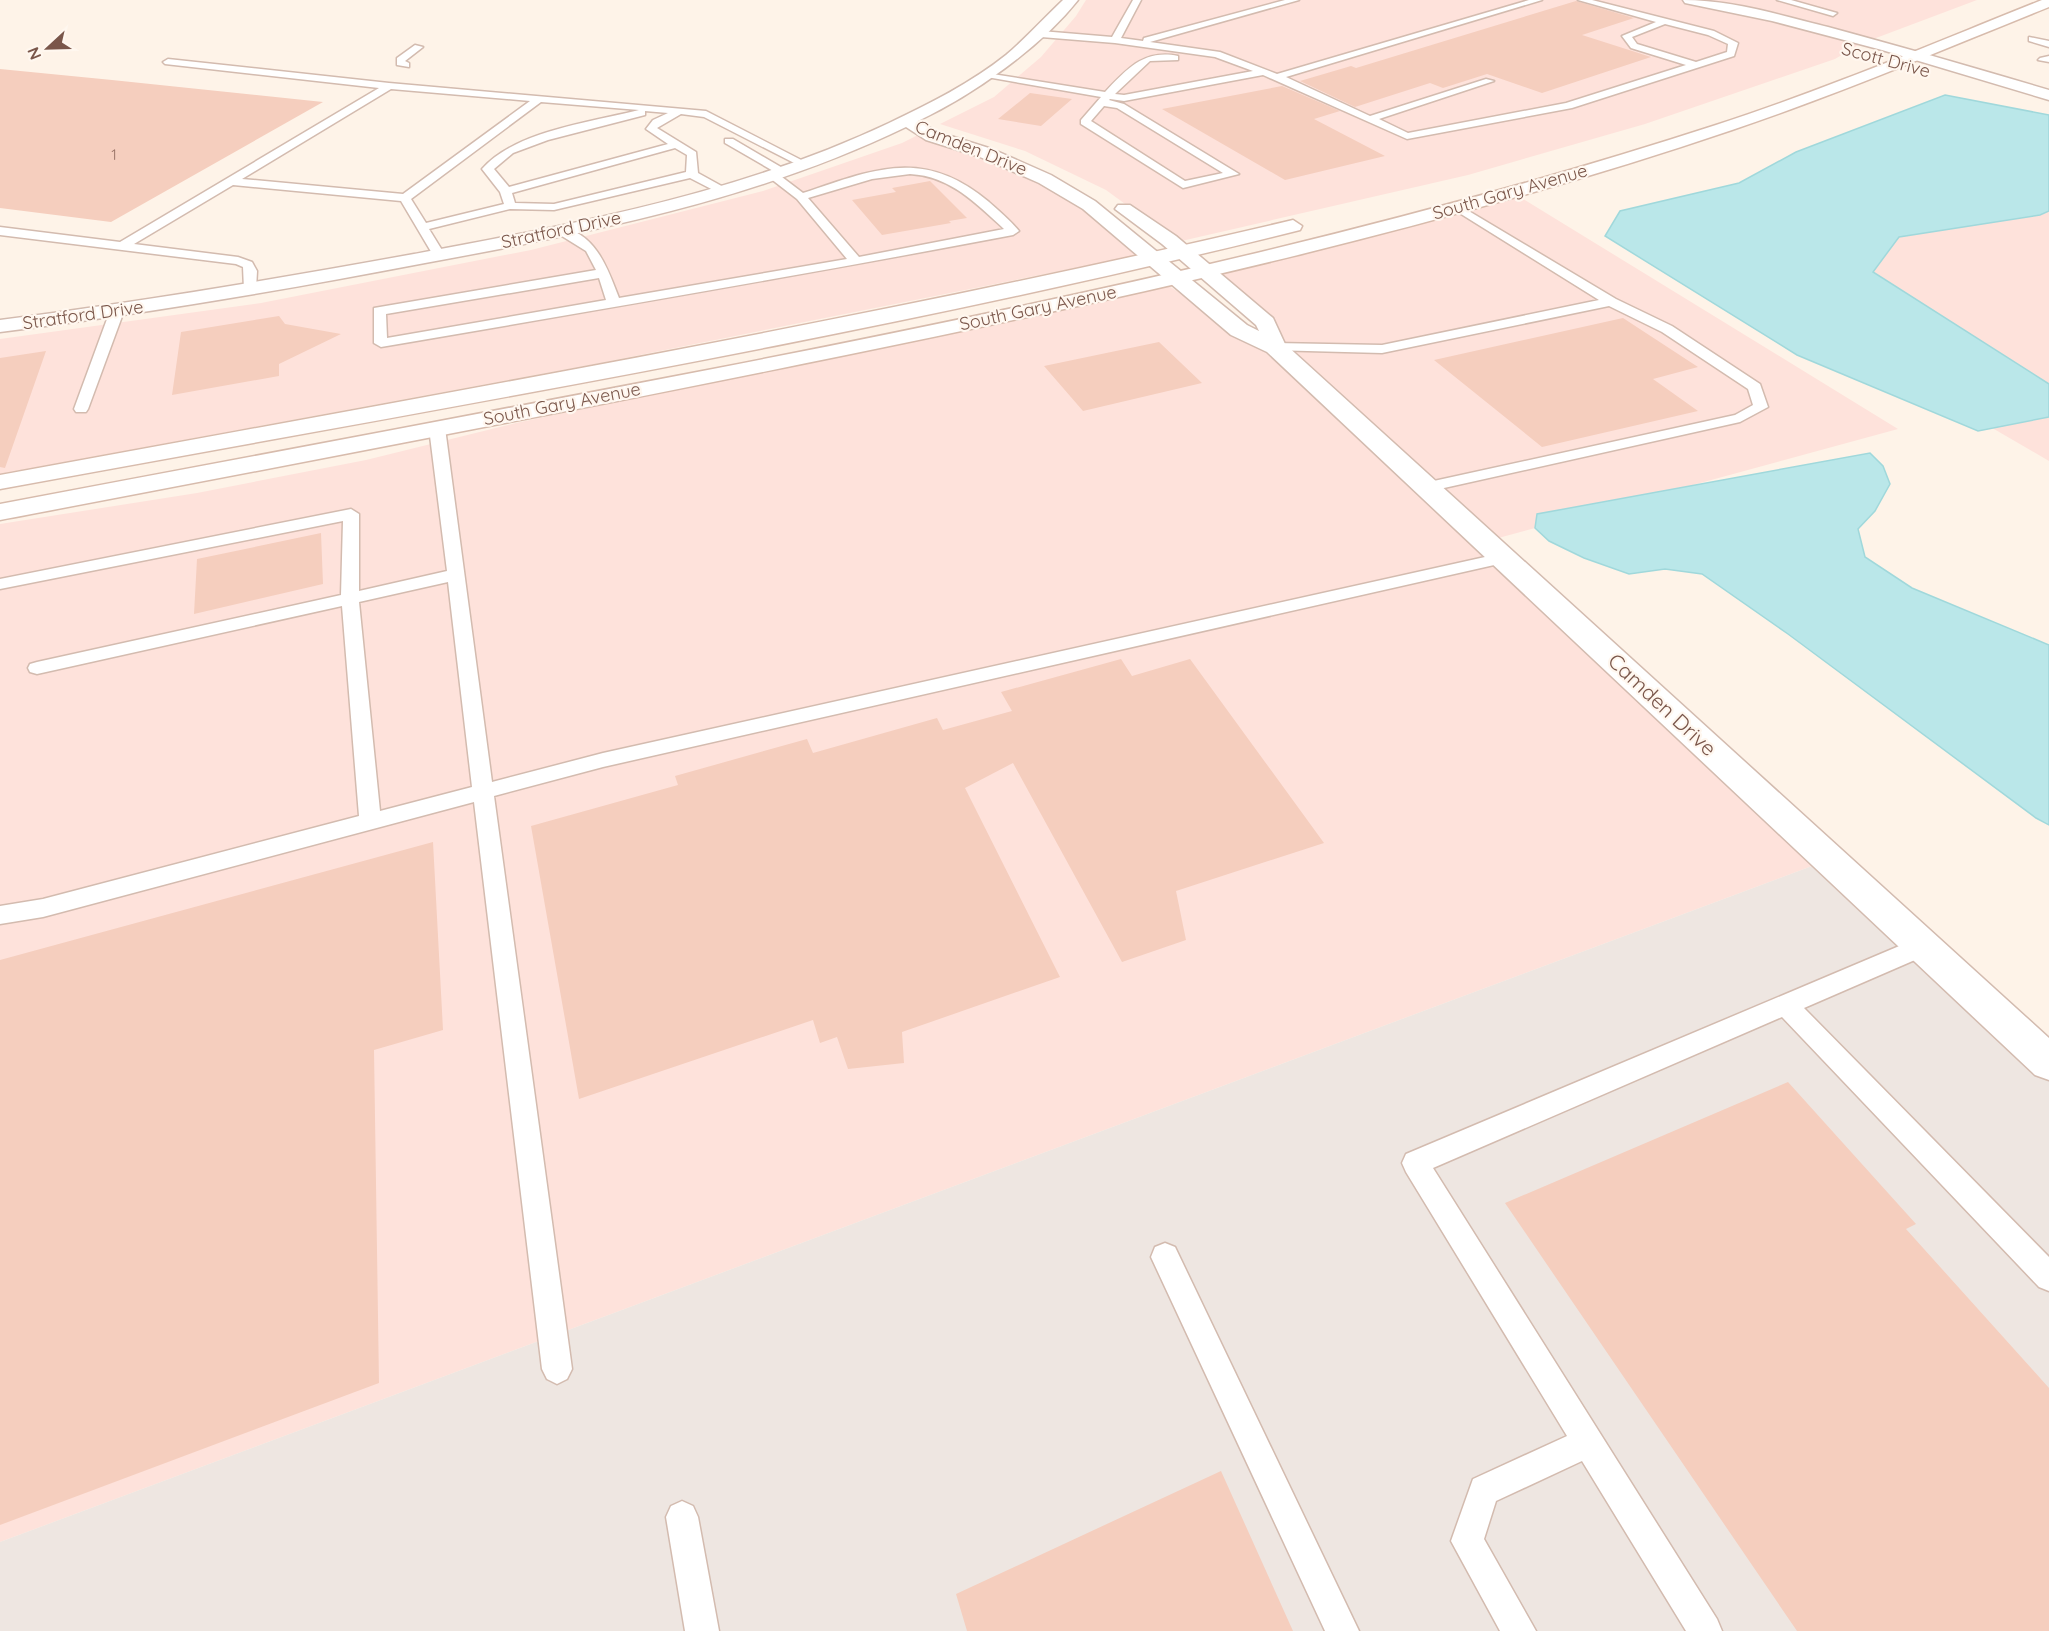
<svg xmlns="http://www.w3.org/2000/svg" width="2049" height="1631" font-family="Quicksand,sans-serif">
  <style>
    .commercial { fill: #fee2db }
    .industrial { fill: #eee6e1 }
    .water { fill: #bae7e9; stroke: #a0d8db; stroke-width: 1.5 }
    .building { fill: #f5cebe }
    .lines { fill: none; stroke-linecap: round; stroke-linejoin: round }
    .service-casing { stroke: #d3bbaf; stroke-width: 3 }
    .minor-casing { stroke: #d3bbaf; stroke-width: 3 }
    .secondary-casing { stroke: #d7bbac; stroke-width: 3 }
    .service { fill: #fff; fill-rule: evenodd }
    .minor { fill: #fff; fill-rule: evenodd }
    .secondary { fill: #fff; fill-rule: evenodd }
    .labels { text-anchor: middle; stroke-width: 4.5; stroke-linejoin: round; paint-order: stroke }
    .far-number-label { font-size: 15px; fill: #997467 }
    .far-street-label { font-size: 18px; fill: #7a564a; stroke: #fff7ef }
    .street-label { font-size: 21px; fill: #7a564a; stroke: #fff7ef }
  </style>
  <rect width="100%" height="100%" fill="#fef3e8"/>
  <path class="commercial" d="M1086 0H1977L1860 44 1835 59 1645 124 1468 175 1177 242 1106 190 1025 151 940 124 994 97 1041 57 1076 16Z
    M920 134 979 154 1038 180 1087 208 1140 255 595 364 0 474V339L261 303 531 250 763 191 902 143Z
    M2049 183V461L1963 411 1818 235Z
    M1520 197 1898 429 1491 540 1287 351 1223 274Z
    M1169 286 1268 351 1812 866 0 1542V524L197 493 366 460 516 423Z"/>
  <path class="industrial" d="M1812 866 2049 1079V1631H0V1542Z"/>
  <path class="water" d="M1945 95 2049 115V211L2040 215 1899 237 1873 272 2049 384V417L1978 431 1797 355 1605 236 1620 211 1739 183 1796 152Z
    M1870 453 1883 466 1890 484 1875 511 1858 529 1865 557 1912 588 2049 645V825L2036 818 1788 634 1702 574 1665 569 1629 574 1584 558 1549 541 1535 528 1537 514Z"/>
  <path class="building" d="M1576 1 1634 18 1582 35 1651 57 1542 93 1487 74 1443 88 1430 83 1355 107 1300 81 1351 66 1356 68Z
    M0 69 112 80 323 102 111 222 0 208Z
    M1282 86 1340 111 1314 119 1385 156 1285 180 1162 109Z
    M1030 93 1072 99 1041 126 998 119Z
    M930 181 967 218 949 221 951 223 882 235 852 200 896 192 892 188Z
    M279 316 285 324 341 334 279 364V376L172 395 181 332Z
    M1623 318 1698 367 1653 379 1698 411 1542 447 1434 360Z
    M1159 342 1202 383 1083 411 1044 366Z
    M46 351 5 468 0 467V358Z
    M321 533 323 584 194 614 197 559Z
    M1121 659 1132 676 1190 659 1324 843 1176 891 1186 940 1122 962 1013 763 965 788 1060 977 902 1032 904 1063 848 1069 837 1037 820 1043 813 1020 579 1099 531 826 678 785 675 776 807 739 813 753 937 718 943 730 1012 711 1001 692Z
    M433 842 443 1030 374 1050 379 1383 0 1525V960Z
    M1788 1082 1916 1224 1906 1229 2049 1388V1631H1797L1505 1203Z
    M1221 1471 1293 1631H967L956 1594Z"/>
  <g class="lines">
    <defs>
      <path id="service" d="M1133 0H1141L1121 38 1143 41 1144 38 1285 0H1299L1150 42 1220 52 1277 74 1529 0H1542L1286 77 1370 116 1486 79 1494 81 1379 119 1408 133 1566 103 1686 65 1631 48 1622 36 1656 22 1578 0H1592L1714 31 1738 43 1734 56 1572 108 1407 139 1263 75 1124 101 1110 99 1109 100 1124 104 1239 174 1183 188 1081 124V120L1101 97 981 76 986 73 1105 92C1127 69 1144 49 1178 56V60L1150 61 1115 94 1124 95 1253 71 1215 57 1115 43 1041 37 1037 34 1041 31 1112 37ZM1665 24 1708 35 1728 44 1727 52 1696 62 1637 44 1632 37ZM1104 106 1117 108 1223 173 1185 181 1091 121Z
        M1777 0H1791L1837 13 1833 16Z
        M2029 37 2049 41V47L2029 41Z
        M415 45 423 47 405 61 409 63V67L397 65V58Z
        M2049 56V62L2038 60 2040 58Z
        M168 59 389 83 706 111 809 164 800 166 704 117 681 114 657 128 696 152 698 173 727 189V193H719L690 178 554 210 510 209 429 229 445 255 439 259 433 255 401 201 233 185 134 244 238 257 252 262 257 271 256 289 250 293 244 289 243 267 236 264 0 235V227L120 242 379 88 165 64 163 62ZM391 89 530 101 403 194 242 179ZM541 102 639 110C592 122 515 131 482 169L500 192 504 204 426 223 411 199ZM645 111 668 113 653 120 646 129 668 144 509 187 494 169 513 153 548 140 645 115ZM675 148 687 155 686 172 554 204 515 203 512 193Z
        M725 139H733L786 170V174H778L803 193C875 169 924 147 989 202 999 211 1010 220 1019 231L1013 235C803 275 592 311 381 347L374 343V308L596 270 586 251 557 233V227L561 226C597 236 607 267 619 298L847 259 797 199 766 175 775 172 725 143ZM910 174C950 176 976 203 1004 229L859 257 808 198 872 179ZM599 278 606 300 387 338 386 314Z
        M1457 204 1616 299 1672 326 1760 384 1768 407 1740 422 1426 492 1420 490 1418 487 1420 484 1735 415 1753 405 1748 389 1662 332 1609 306 1382 353 1270 350V344L1275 343 1382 345 1599 300 1453 209 1451 207Z
        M117 307 124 311 88 409 86 412H76L74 409 110 311Z
        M437 423 445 428 492 782 603 753 1503 553 1512 558 1503 563 603 767 494 796 572 1369 567 1379 557 1384 547 1379 542 1369 474 802 43 917 0 924V906L43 899 359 816 342 606 37 674 30 672 28 668 30 664 37 662 341 595 343 521 0 589V579L351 509 359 514V591L447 571 429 428ZM448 582 472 787 380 811 359 602Z
        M1923 936 1931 939 1935 946 1931 953 1804 1008 2049 1257V1291L2039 1287 1782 1017 1433 1168 1717 1619 1722 1631H1686L1582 1461 1496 1501 1484 1539 1536 1631H1500L1451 1541 1473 1479 1567 1436 1406 1172 1402 1163 1406 1154Z
        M1165 1243 1175 1247 1359 1631H1325L1151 1257 1155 1247Z
        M682 1501 693 1506 698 1517 719 1631H685L666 1517 671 1506Z"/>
      <path id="minor" d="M1063 0H1078C1040 48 973 95 918 121L938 132 992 149 1051 175 1095 201 1247 325 1259 331 1256 325 1162 244 1115 209 1118 205H1130L1176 236 1273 318 1285 344 2049 1038V1080L2035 1075 1267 352 1231 335 1083 209 1039 183 980 157 926 140 906 127C755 200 589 233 425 263 284 290 143 314 0 332V320C139 302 277 279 414 254 575 224 739 194 889 123 929 104 971 83 1006 55 1026 38 1044 18 1063 0Z
        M1683 0C1732 0 1780 15 1828 27 1902 47 1975 68 2049 90V100L1882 50 1772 21 1685 3Z"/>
      <path id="secondary" d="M2042 0H2049V7C1944 49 1839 94 1732 130 1443 228 1144 294 846 355 564 413 282 466 0 520V504C239 459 479 414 718 368 1054 302 1390 231 1716 125 1827 89 1934 43 2042 0Z
        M1293 220 1302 226 1300 230C871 337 434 409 0 489V475C432 395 865 321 1293 220Z"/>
    </defs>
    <use href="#service" class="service-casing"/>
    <use href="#minor" class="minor-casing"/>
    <use href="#secondary" class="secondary-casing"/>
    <use href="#service" class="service"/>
    <use href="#minor" class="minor"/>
    <use href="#secondary" class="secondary"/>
  </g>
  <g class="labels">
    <g class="far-number-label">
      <text x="114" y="160">1</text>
    </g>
    <g class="far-street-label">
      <text transform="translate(1886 60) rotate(15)" y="6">Scott Drive</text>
      <text transform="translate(971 148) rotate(22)" y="6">Camden Drive</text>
      <text transform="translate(1510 192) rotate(-16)" y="6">South Gary Avenue</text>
      <text transform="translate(561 230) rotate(-12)" y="6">Stratford Drive</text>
      <text transform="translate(1038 308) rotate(-12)" y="6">South Gary Avenue</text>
      <text transform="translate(83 315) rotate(-8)" y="6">Stratford Drive</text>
      <text transform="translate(562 404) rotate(-11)" y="6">South Gary Avenue</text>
    </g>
    <g class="street-label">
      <text transform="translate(1662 705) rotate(43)" y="7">Camden Drive</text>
    </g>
  </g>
  <g transform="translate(48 48) rotate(248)" stroke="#fff7ef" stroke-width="4.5" paint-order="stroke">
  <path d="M0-4.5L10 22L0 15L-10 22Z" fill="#7a564a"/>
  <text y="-9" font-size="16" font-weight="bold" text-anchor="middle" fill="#7a564a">N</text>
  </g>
</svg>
